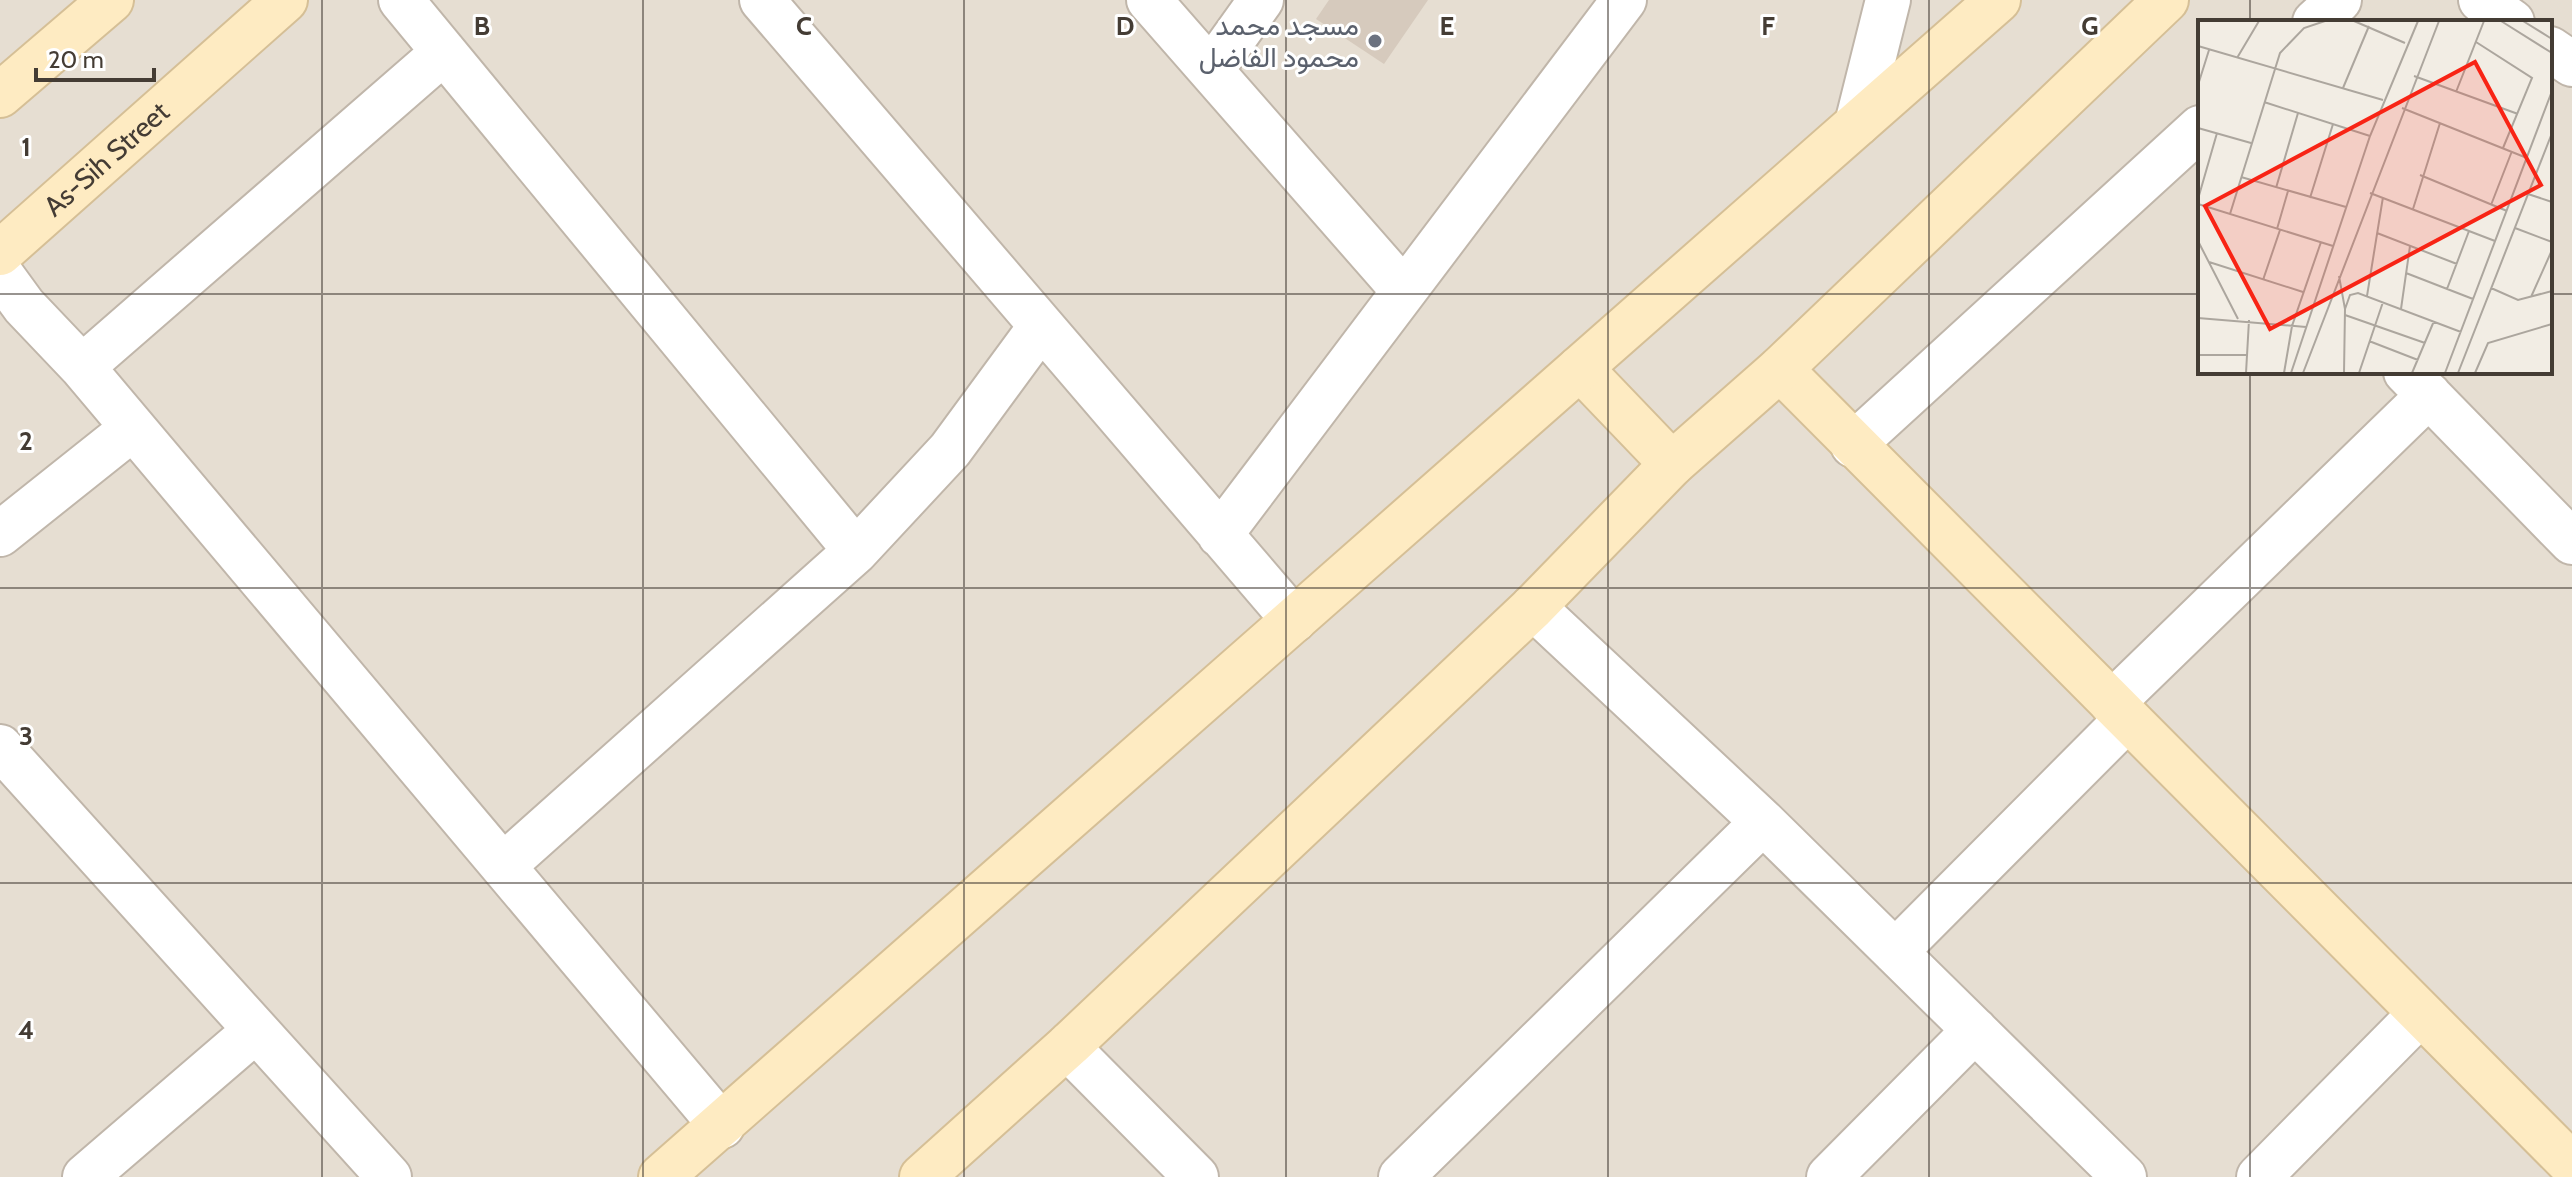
<svg xmlns="http://www.w3.org/2000/svg" width="2572" height="1177" font-family="Cabin,Vazirmatn,sans-serif">
  <style>
    .residential { fill: #e6ded2; fill-rule: evenodd }
    .building { fill: #d6cabd }
    .lines { fill: none; stroke-linecap: round; stroke-linejoin: round }
    .street-casing { stroke: #c0b6aa; stroke-width: 48 }
    .secondary-casing { stroke: #d5bf96; stroke-width: 48 }
    .street { stroke: #fff; stroke-width: 44 }
    .secondary { stroke: #feebc2; stroke-width: 44 }
    .grid { fill: none; stroke: #443c34; stroke-width: 2; stroke-opacity: 0.55 }
    .worship-dot { fill: #6b7280; stroke: #fff; stroke-width: 3 }
    .labels { text-anchor: middle; stroke-width: 6; stroke-linejoin: round; paint-order: stroke }
    .worship-label { font-size: 28px; fill: #5b616d; stroke: #fff; text-anchor: end }
    .street-label { font-size: 28px; fill: #443c34; stroke: #fff }
    .inset-road { fill: none; stroke: #aca69e; stroke-width: 2 }
    .view { fill: #f82415; fill-opacity: 0.15; stroke: #f82415; stroke-width: 4 }
    .inset-edge { fill: none; stroke: #443c34; stroke-width: 4 }
    .grid-label { font-size: 26px; text-anchor: middle; font-weight: bold; fill: #443c34; stroke: #fff; stroke-width: 6; stroke-linejoin: round; paint-order: stroke }
  </style>
  <rect width="100%" height="100%" fill="#f2ede4"/>
  <path class="residential" d="M0 0H2572V1177H0ZM2200 22H2550V372H2200Z"/>
  <path class="building" d="M1329 0H1428L1384 64 1316 19Z"/>
  <g class="lines">
    <defs>
      <path id="street" d="M401 0 856 551
        M762 0 1294 620
        M1149 0 1404 291
        M2481 0 2512 22
        M2315 22 2339 0
        M2550 49 2572 64
        M1211 70 1261 0
        M1857 124 1888 0
        M0 273 24 306 82 367 722 1126
        M82 367 444 52
        M2406 372 2572 542
        M1853 445 2200 128
        M0 534 133 428
        M1220 535 1624 0
        M1533 607 1763 822 2124 1177
        M2112 703 2429 395
        M0 747 389 1177
        M503 866 856 551 950 450 1041 326
        M1895 952 2127 719
        M1070 1044 1078 1058 1196 1177
        M85 1177 256 1030
        M1401 1177 1763 822
        M1829 1177 1975 1030
        M2259 1177 2420 1014"/>
      <g id="secondary">
        <path d="M0 95 111 0"/>
        <path id="s1" d="M0 253 285 0"/>
        <path d="M1580 368 1672 464"/>
        <path d="M1780 369 2572 1165"/>
        <path d="M661 1177 1998 0"/>
        <path d="M922 1177 1070 1044 1533 607 1672 464 1780 369 2166 0"/>
      </g>
    </defs>
    <use href="#street" class="street-casing"/>
    <use href="#secondary" class="secondary-casing"/>
    <use href="#street" class="street"/>
    <use href="#secondary" class="secondary"/>
  </g>
  <path class="grid" d="M322 0V1177M643 0V1177M964 0V1177M1286 0V1177M1608 0V1177M1929 0V1177M2250 0V22M0 294H2200M2550 294H2572M2250 372V1177M0 588H2572M0 883H2572"/>
  <circle class="worship-dot" cx="1375" cy="41" r="8"/>
  <g class="labels">
    <g class="worship-label">
      <text x="1359" y="35">مسجد محمد<tspan x="1359" dy="32">محمود الفاضل</tspan></text>
    </g>
    <g class="street-label">
      <text dy="10" stroke="none"><textPath href="#s1" startOffset="142">As-Sih Street</textPath></text>
    </g>
  </g>
  <g transform="translate(2198 20)">
    <rect width="354" height="354" fill="#f2ede4"/>
    <path class="inset-road" d="M156 1 207 23M303 1 354 33M325 1 354 19M278 22 334 58 305 128M0 26 185 80M39 38 61 1M216 56 320 94M0 65 11 30M145 68 171 6M258 72 286 1M66 82 172 116M204 88 329 138M0 108 53 123M222 155 309 191M43 157 148 187M78 168 100 93M172 173 297 221M330 174 354 182M112 178 135 104M0 179 19 113M0 184 135 226M293 185 314 131M215 189 242 103M32 194 82 33 106 8 127 1M317 208 354 222M79 209 90 171M179 213 259 244M0 221 40 299M11 242 105 272M208 253 275 279M141 256 147 289 146 353M65 260 82 210M293 268 320 280 354 271M249 269 271 211M169 276 185 177M333 277 354 230M147 289 152 275 160 273 263 312M203 289 212 226M147 295 227 323M0 298 108 307M171 321 220 340M0 335H49M48 353 51 300M86 353 94 306 123 222M93 353 172 116 220 1M105 353 241 1M161 353 185 282M214 353 236 301M247 353 354 71M260 353 354 113M277 353 290 323 354 304"/>
    <path class="view" d="M277 42 343 165 72 309 7 186Z"/>
    <rect width="354" height="354" class="inset-edge"/>
  </g>
  <g class="grid-label">
    <text x="482" y="35">B</text>
    <text x="804" y="35">C</text>
    <text x="1125" y="35">D</text>
    <text x="1447" y="35">E</text>
    <text x="1768" y="35">F</text>
    <text x="2090" y="35">G</text>
    <text x="26" y="156">1</text>
    <text x="26" y="450">2</text>
    <text x="26" y="745">3</text>
    <text x="26" y="1039">4</text>
  </g>
  <path d="M36 68v12h118v-12" fill="none" stroke="#443c34" stroke-width="4"/>
  <text x="48" y="68" font-size="24" fill="#443c34" stroke="#ffffff" stroke-width="6" paint-order="stroke">20 m</text>
</svg>
